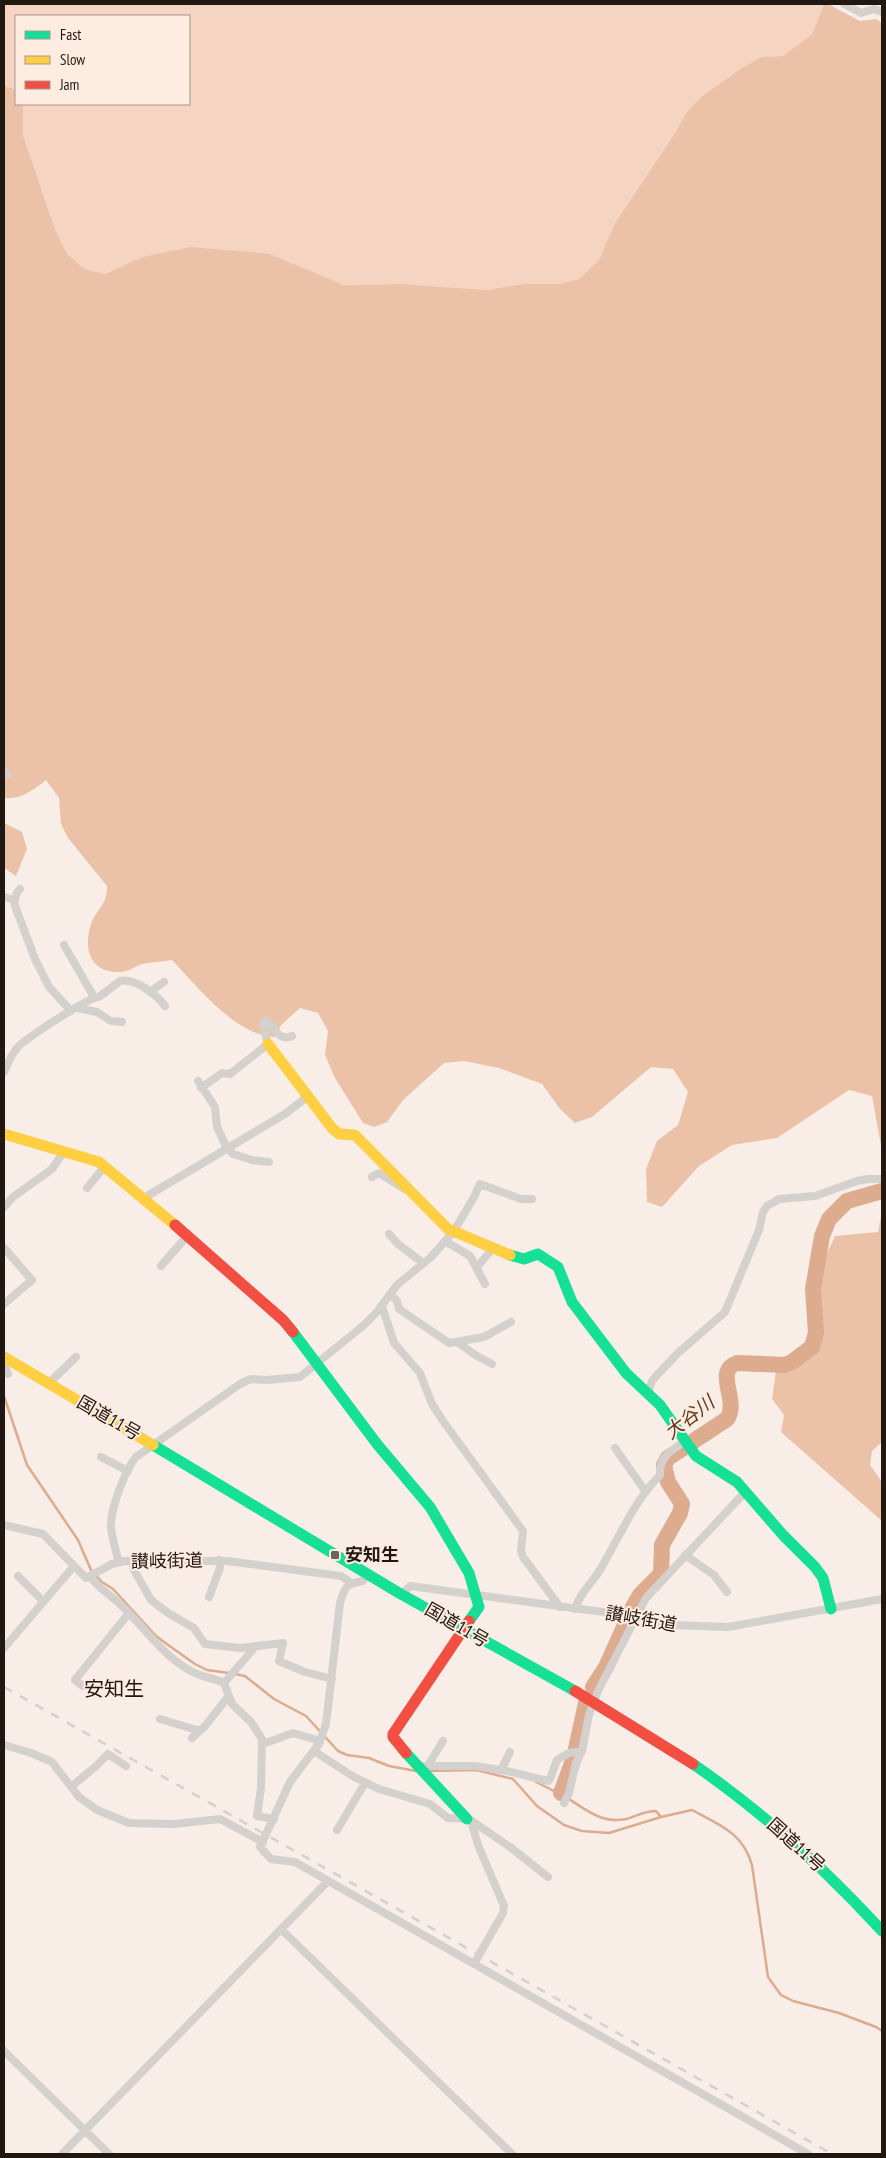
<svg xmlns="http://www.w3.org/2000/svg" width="886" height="2158" font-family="'PT Sans Narrow','Noto Sans JP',sans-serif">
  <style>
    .green { fill: #f5d4c1 }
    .forest { fill: #ebc2a8 }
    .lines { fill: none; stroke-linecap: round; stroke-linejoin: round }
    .stream { stroke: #ddab8d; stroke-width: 2.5 }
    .river { stroke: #ddab8d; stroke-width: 16 }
    .street { stroke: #d4d0ce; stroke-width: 8 }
    .fast { stroke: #16e098; stroke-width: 11 }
    .slow { stroke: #ffcf43; stroke-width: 11 }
    .jam { stroke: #f24e42; stroke-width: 11 }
    .rail { stroke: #d3d0ce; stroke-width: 2.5; stroke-dasharray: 9 9; stroke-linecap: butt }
    .poi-dot { fill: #6d635d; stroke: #feece1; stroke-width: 2 }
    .labels { text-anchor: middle; stroke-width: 4; stroke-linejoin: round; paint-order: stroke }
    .street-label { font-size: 18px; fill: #221812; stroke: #feece1 }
    .poi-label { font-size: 18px; font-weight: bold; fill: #221812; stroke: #feece1; text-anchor: start }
    .water-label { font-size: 19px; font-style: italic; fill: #633619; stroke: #feece1 }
    .quarter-label { font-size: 20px; fill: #221812; stroke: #feece1 }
  </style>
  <rect width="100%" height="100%" fill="#f8ede7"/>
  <path class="green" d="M4 4H824L812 34 783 56 762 57 700 98 686 113 675 133 615 223 599 260 579 279 559 284H522L488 290 401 284 344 285 270 254 142 257 104 274 85 269 67 254 55 229 23 135V104H189V16H16V90L4 85Z"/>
  <path class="forest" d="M824 4H828L860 21 876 19 882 23V1151L872 1096 849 1090 777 1138 732 1145 699 1166 662 1207 647 1202 646 1169 657 1141 678 1125 688 1092 673 1069 651 1067 592 1117 575 1123 560 1109 542 1084 499 1068 464 1061 444 1063 403 1100 387 1122 374 1127 363 1123 335 1078 325 1055 328 1031 318 1013 300 1008 282 1024 274 1037C235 1035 198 987 172 960 162 962 151 962 142 964 134 967 128 972 120 972 90 973 83 949 91 924 97 908 107 906 107 886L68 838 61 824 59 798 46 780C33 790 21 800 4 798V85L16 90V104H23V135L55 229 67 254 85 269 105 274 142 257 191 247 270 254 344 285 401 284 488 290 522 284H559L579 279 599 260 615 223 675 133 686 113 700 98 742 68 762 57 783 56 812 34Z
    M4 823 22 832 27 849 16 876 4 868Z
    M882 1212V1442L872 1451 870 1465 882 1482V1521L781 1432 784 1415 772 1399 776 1371C835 1355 816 1335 817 1287 818 1269 828 1252 835 1236L878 1232Z"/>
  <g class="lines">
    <path class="stream" d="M4 1396 27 1465 78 1540 91 1570 102 1582 113 1589 156 1636 171 1647 195 1664 207 1670 229 1673
      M235 1674 245 1676 274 1699 306 1716 338 1751 347 1755 369 1758 389 1766 416 1771
      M426 1771 476 1770 513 1779 537 1806 564 1825 582 1831 609 1833 661 1817
      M536 1782 564 1796
      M569 1799C587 1811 604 1824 626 1819 637 1816 644 1811 656 1811L661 1817 692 1810C720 1825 743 1833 752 1865L768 1977 781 1995 793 2001 839 2013 876 2027 882 2031"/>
    <path class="river" d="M593 1687 606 1667 634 1605 640 1595 661 1574 662 1545 680 1513 682 1504 668 1482 664 1465 668 1458 727 1419C740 1401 713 1371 737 1363L785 1365 792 1362 812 1347 816 1333 813 1289 822 1236 829 1219 847 1201 882 1191
      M561 1793 574 1758 586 1703"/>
    <path class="street" d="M844 4 861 13 874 9 882 12
      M4 775 7 774
      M20 889C15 894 14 899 15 906L35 959 49 987 71 1011
      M4 897 14 900
      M64 945 94 997
      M150 992 164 982
      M77 1008 97 1012 111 1021 122 1022
      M4 1072C8 1064 11 1055 17 1048 25 1039 90 996 99 997L120 981C135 978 156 994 165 1006
      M198 1081 215 1107 217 1127 227 1148 233 1154 252 1160 269 1162
      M201 1088 222 1073 230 1074 268 1044 263 1025V1022L266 1020C275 1027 278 1042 292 1036
      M372 1177 379 1173 404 1189
      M87 1188 105 1166
      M144 1198 285 1114 307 1097
      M4 1207 13 1197 52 1169 64 1151
      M389 1234 398 1244 423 1263
      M445 1241 470 1256 485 1284
      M4 1248 32 1280 4 1304
      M161 1266 188 1235
      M477 1267 493 1248
      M391 1295 397 1301 399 1309 449 1343 484 1337 511 1322
      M382 1306 394 1343 420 1373 432 1404 443 1421 523 1531 521 1551 523 1557 560 1607
      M457 1342 477 1356 492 1364
      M4 1365 8 1374
      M49 1383 76 1357
      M648 1393 652 1381 658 1374 678 1353 725 1312 759 1230 763 1212 767 1206 779 1199 815 1196 857 1181 868 1179H882
      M615 1448 646 1492
      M101 1457 128 1471
      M4 1525 43 1534 86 1578 112 1564 125 1561H227L341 1576 351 1583
      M685 1555 714 1575 727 1592
      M132 1561 134 1570 151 1600 168 1613 194 1628 205 1644 240 1648 283 1643 279 1661 305 1672 332 1679
      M119 1562C116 1551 112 1539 111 1527 110 1510 125 1470 136 1457L240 1384 251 1379 267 1380 300 1377 364 1325 377 1312 397 1285 431 1257 454 1231 474 1197 480 1184 521 1199H532
      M367 1574 363 1581C346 1584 345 1586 340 1603L326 1724 319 1744 290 1782 260 1847 271 1859 295 1862 808 2154
      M18 1576 43 1601
      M90 1577C100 1589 113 1597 124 1608 147 1630 165 1659 195 1673 204 1678 215 1678 224 1683L232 1704 251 1722 262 1739 261 1788 257 1816 274 1819
      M402 1594 410 1586 633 1616 669 1625 728 1627 882 1599
      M209 1597 220 1568 219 1560
      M575 1609C580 1593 591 1584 600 1570 619 1538 634 1501 660 1475 659 1456 672 1450 686 1441
      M4 1648 74 1566
      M224 1683 256 1646
      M83 1686 75 1680 129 1613
      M160 1719 200 1731
      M192 1738 205 1726 228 1697
      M263 1744 293 1733 320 1741
      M4 1745 31 1753 52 1762 79 1797 97 1810 129 1823 174 1824 220 1819 263 1842
      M314 1751 354 1777 379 1789 430 1804 448 1818 469 1819 510 1847 548 1877
      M417 1766H475L507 1771 548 1781 550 1779 557 1760 569 1753 582 1751
      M427 1767 443 1741
      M501 1770 510 1752
      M72 1786 95 1767 108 1754 126 1766
      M564 1803 569 1793 576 1763 582 1751 589 1715 598 1691 646 1598 746 1491
      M471 1821 478 1845 504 1906 503 1913 474 1964
      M337 1830 365 1783
      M281 1929 512 2154
      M4 2051 109 2154
      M62 2154 328 1881"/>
    <path class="fast" d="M510 1255 524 1259 538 1254 558 1267 572 1302 626 1373 660 1405 696 1456 737 1482 783 1535 815 1567 823 1578 831 1609
      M293 1332 377 1444 430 1507 469 1573 479 1607 469 1621
      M153 1445 399 1593 575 1691
      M406 1753 467 1819
      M693 1764C763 1812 825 1869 882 1931"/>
    <path class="slow" d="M268 1044 332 1128 339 1134 355 1135 448 1229 510 1255
      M4 1134 99 1162 175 1225
      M4 1357 153 1445"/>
    <path class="jam" d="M175 1225 283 1320 293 1332
      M575 1691 693 1764
      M406 1753 393 1737V1734L469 1621"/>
    <path class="rail" d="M4 1687 832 2154"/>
  </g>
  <rect class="poi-dot" x="330" y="1550" width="10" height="10" rx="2.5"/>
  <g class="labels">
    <g class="street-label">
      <text transform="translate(109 1418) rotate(30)" y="6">国道11号</text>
      <text transform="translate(167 1561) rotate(-1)" y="6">讃岐街道</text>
      <text transform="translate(641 1619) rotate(10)" y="6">讃岐街道</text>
      <text transform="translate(457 1625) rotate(30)" y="6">国道11号</text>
      <text transform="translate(796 1845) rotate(42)" y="6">国道11号</text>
    </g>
    <g class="poi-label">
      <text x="345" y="1561">安知生</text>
    </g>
    <g class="water-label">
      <text transform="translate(689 1417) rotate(-38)" y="7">大谷川</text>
    </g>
    <g class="quarter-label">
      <text x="114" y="1696">安知生</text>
    </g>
  </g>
  <rect width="886" height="2158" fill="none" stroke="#221812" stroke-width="10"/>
  <rect x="15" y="15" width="175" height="90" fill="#feece1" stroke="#a6978e"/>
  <rect x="25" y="31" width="25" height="8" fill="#16e098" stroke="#a6978e"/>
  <text x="60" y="40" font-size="15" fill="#221812">Fast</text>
  <rect x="25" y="56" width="25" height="8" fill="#ffcf43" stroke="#a6978e"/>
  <text x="60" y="65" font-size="15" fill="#221812">Slow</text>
  <rect x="25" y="81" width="25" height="8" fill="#f24e42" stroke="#a6978e"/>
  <text x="60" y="90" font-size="15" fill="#221812">Jam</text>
</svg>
